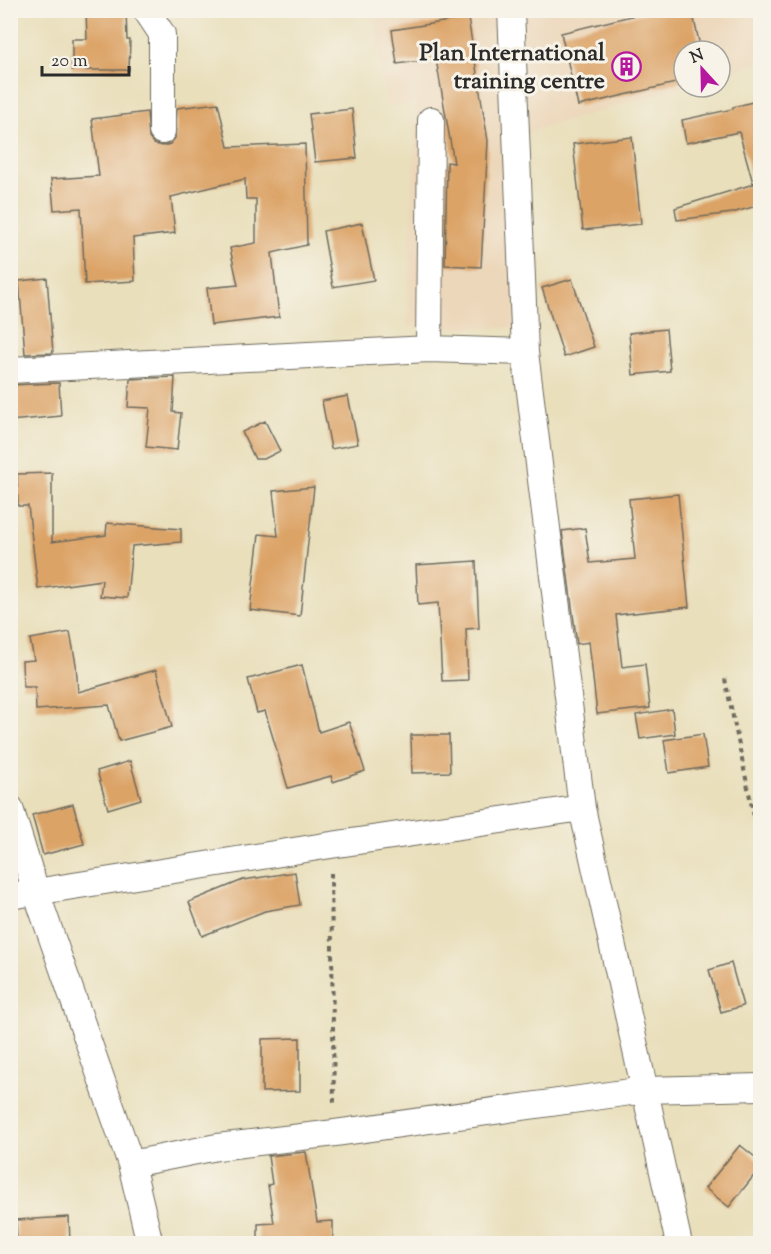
<svg xmlns="http://www.w3.org/2000/svg" width="771" height="1254" font-family="'Sorts Mill Goudy',serif">
  <style>
    .built { fill: #ecd7ba }
    .building { fill: #dca366 }
    .lines { fill: none; stroke-linecap: round; stroke-linejoin: round }
    .street-casing { stroke: #6e6a5d; stroke-width: 28 }
    .path { stroke: #6e6a5d; stroke-width: 4; stroke-dasharray: 4.5 4.5; stroke-linecap: butt }
    .street { stroke: #fff; stroke-width: 26 }
    .labels { text-anchor: middle; stroke-width: 6; stroke-linejoin: round; paint-order: stroke }
    .poi-label { font-size: 24px; font-weight: bold; fill: #2b2b2b; stroke: #f7f3e8; text-anchor: end }
  </style>
  <rect width="100%" height="100%" fill="#f7f3e8"/>
  <filter id="ink" filterUnits="userSpaceOnUse"><feTurbulence type="fractalNoise" baseFrequency=".0167" numOctaves="2"/><feDisplacementMap in="SourceGraphic" scale="12" xChannelSelector="R" yChannelSelector="G"/><feConvolveMatrix kernelMatrix="1 2 1 2 8 2 1 2 1" color-interpolation-filters="sRGB"/></filter>
  <filter id="wash" filterUnits="userSpaceOnUse"><feTurbulence type="fractalNoise" baseFrequency=".008" numOctaves="4" result="noise"/><feDisplacementMap in="SourceGraphic" scale="24" xChannelSelector="R" yChannelSelector="G"/><feGaussianBlur stdDeviation="1.35" result="paint"/><feColorMatrix in="noise" values="0 0 0 0 0 0 0 0 0 0 0 0 0 0 0 0 0 1.4 0 .05"/><feComposite in="paint" operator="in"/></filter>
  <g filter="url(#wash)">
    <rect width="100%" height="100%" fill="#e9dfbb"/>
    <path class="built" d="M372 11H760V63L720 75V51H684V86L526 133 522 328 407 327 416 104 387 107Z"/>
    <g id="blocks">
      <path class="building" d="M86 10H126L127 40H130L129 70H72V39H87Z
        M656 10H692L701 51H684V81L578 106 561 33Z
        M468 18 488 141 481 267 445 265 447 162 454 163 436 59 397 64 392 30Z
        M760 100V205L732 213 677 220 675 208 760 182 753 183 739 132 686 143 682 120 733 109V107Z
        M218 103 228 147 305 144 307 245 272 253 279 317 211 325 207 288 238 285 230 248 256 243V199H246L245 179 171 197 175 233 133 238 135 281 85 284 81 208 54 210 51 179 99 176 92 119 147 112 149 138 154 144 163 146 170 144 175 138 177 108Z
        M352 109 357 158 315 162 309 114Z
        M632 137 641 224 583 230 573 144Z
        M362 223 374 280 333 287 323 231Z
        M47 278 53 353 25 354 19 281Z
        M572 279 594 347 564 357 542 288Z
        M666 329 670 371 633 375 629 333Z
        M175 377 173 412 181 413 177 450 146 447 150 408 128 407 130 379Z
        M59 383 61 416 10 421V385Z
        M348 396 358 444 331 449 322 401Z
        M265 421 280 451 264 459H255L242 432Z
        M52 473V542L106 535 107 523 181 529V542L132 546 127 598 100 596 102 580 38 589 28 506H18L17 474Z
        M314 487 300 616 250 610 259 534 278 536 273 491Z
        M678 494 689 607 616 615 622 667 645 664 650 708 597 714 589 642 577 644 562 531 585 528 590 563 635 559 629 499Z
        M476 561 479 628 466 629 468 680 442 681 438 603 418 605 416 565Z
        M70 632 76 664 78 692 156 670 172 727 119 741 109 705 36 710 35 687H23L22 661 34 660 30 639Z
        M302 665 319 732 349 722 365 771 333 782 331 776 288 788 265 711 257 713 248 679Z
        M672 709 675 734 640 739 636 715Z
        M703 734 708 767 669 773 664 740Z
        M411 735H449L450 772 412 773Z
        M130 761 141 799 108 809 97 771Z
        M73 804 84 844 43 855 32 815Z
        M295 872 300 905 265 911 202 936 189 902 243 880Z
        M731 963 743 1006 721 1012 709 970Z
        M300 1038V1091L262 1092V1039Z
        M740 1145 760 1161V1168L729 1207 705 1188Z
        M306 1152 317 1222 333 1221V1244H258V1224L274 1223 268 1185 272 1184 268 1156Z
        M69 1217 70 1244H17L16 1220Z"/>
    </g>
  </g>
  <g filter="url(#ink)">
    <use href="#blocks" fill-opacity="0" stroke="#6e6a5d" stroke-width="1.5"/>
    <g class="lines">
      <defs>
        <path id="street" d="M146 10 162 34V131
          M511 10 525 352 582 808 679 1244
          M429 349 431 120
          M10 370 429 349 525 352
          M10 808 36 892 131 1164 150 1244
          M10 896 331 845 582 808
          M131 1164 217 1147 335 1133 645 1090 760 1087"/>
      </defs>
      <use href="#street" class="street-casing"/>
      <path class="path" d="M725 679 760 845
        M331 873 334 1105"/>
      <use href="#street" class="street"/>
    </g>
  </g>
  <defs>
    <symbol id="building-ring" viewBox="-11 -11 22 22"><circle r="9.5" fill="#f7f3e8" stroke="#b5179e" stroke-width="1.5"/><path d="M-4-6H4V6H1V3H-1V6H-4ZM-2.5-4.3h1.7v1.8h-1.7ZM.8-4.3h1.7v1.8H.8ZM-2.5-1h1.7V.8h-1.7ZM.8-1h1.7V.8H.8Z" fill="#b5179e"/></symbol>
  </defs>
  <g fill-rule="evenodd">
    <use href="#building-ring" x="610" y="50" width="33" height="33"/>
  </g>
  <g class="labels">
    <g class="poi-label">
      <text x="605" y="60">Plan International<tspan x="605" dy="28">training centre</tspan></text>
    </g>
  </g>
  <rect width="771" height="1254" fill="none" stroke="#f7f3e8" stroke-width="36"/>
  <g transform="translate(702 69) rotate(338)"><circle r="28" fill="#f7f3e8" stroke="#a5a39c" stroke-width="1.5"/>
  <path d="M0-4.5L10 22L0 15L-10 22Z" fill="#b5179e"/>
  <text y="-9" font-size="16" font-weight="bold" text-anchor="middle" fill="#2b2b2b">N</text>
  </g>
  <path d="M42 66v9h87v-9" fill="none" stroke="#2b2b2b" stroke-width="3"/>
  <text x="51" y="66" font-size="18" fill="#2b2b2b" stroke="#f7f3e8" stroke-width="4.5" paint-order="stroke">20 m</text>
</svg>
